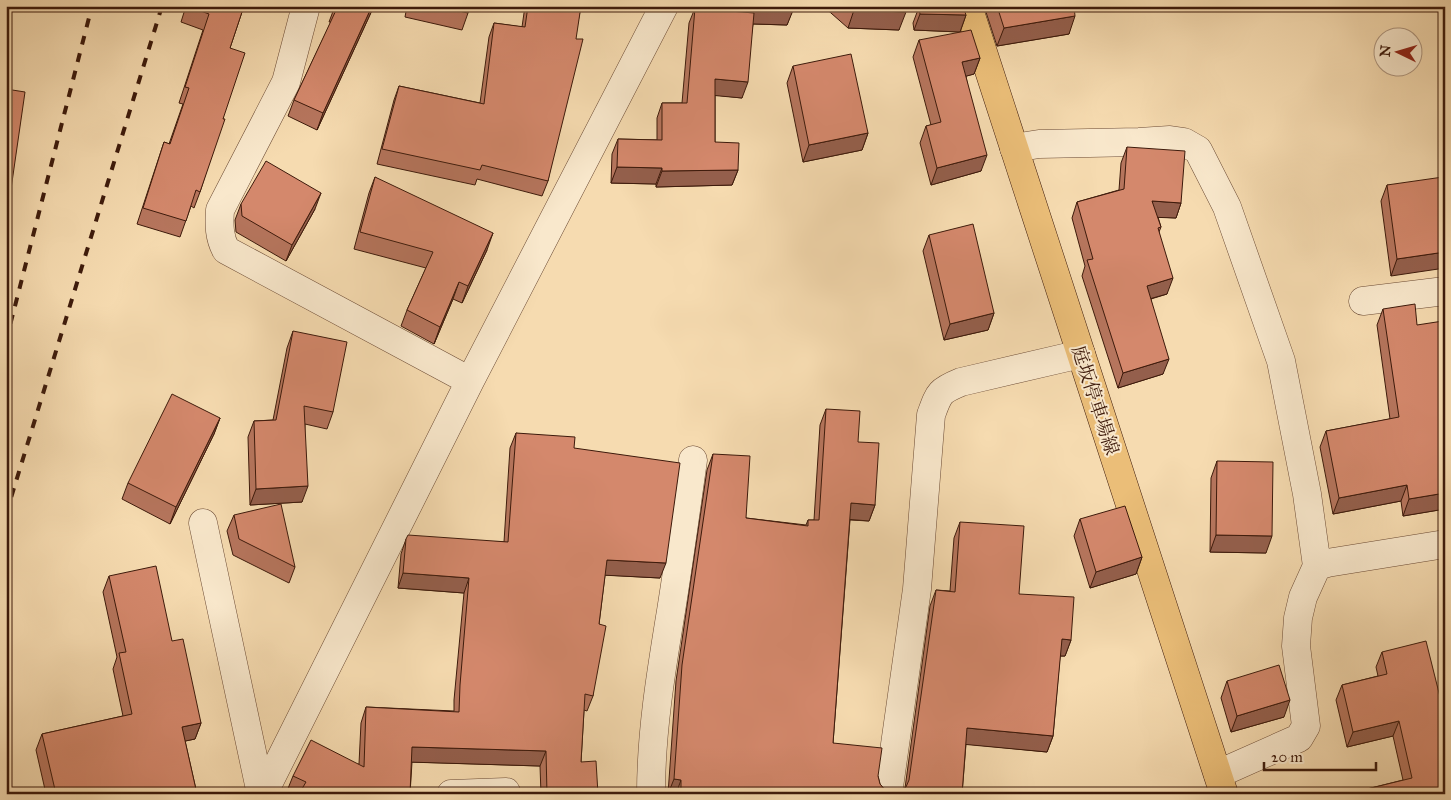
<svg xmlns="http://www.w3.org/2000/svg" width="1451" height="800" font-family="'IM FELL Great Primer','Noto Serif JP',serif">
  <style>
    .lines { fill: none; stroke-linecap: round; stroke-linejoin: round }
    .minor-casing { stroke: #6b4a34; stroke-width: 29 }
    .major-casing { stroke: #3d1a0b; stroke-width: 29 }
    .minor { stroke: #f9e8cc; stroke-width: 28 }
    .major { stroke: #ebbe78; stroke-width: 28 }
    .rail { stroke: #3d1a0b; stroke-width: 4; stroke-dasharray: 9 9; stroke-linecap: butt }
    .wall { fill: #b6755d; stroke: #3d1a0b }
    .shaded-wall { fill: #945f4c; stroke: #3d1a0b }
    .building { fill: #d4886c; stroke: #3d1a0b }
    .labels { text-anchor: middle; stroke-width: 4; stroke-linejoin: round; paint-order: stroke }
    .street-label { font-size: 19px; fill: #3d1a0b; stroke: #f9e8cc }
  </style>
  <rect width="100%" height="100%" fill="#f6dbb0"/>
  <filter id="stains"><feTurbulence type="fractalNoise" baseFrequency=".004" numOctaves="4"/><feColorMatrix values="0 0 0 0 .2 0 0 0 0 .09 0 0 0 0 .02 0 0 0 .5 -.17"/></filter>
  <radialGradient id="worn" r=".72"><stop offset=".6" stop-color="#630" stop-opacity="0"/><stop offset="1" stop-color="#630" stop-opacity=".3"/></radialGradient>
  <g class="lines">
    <defs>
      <path id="minor" d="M306 6 286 82 220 210C219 225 219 237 226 250L470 381
        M1014 148 1039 144 1139 142 1170 140 1184 142 1198 150 1227 207 1281 361 1307 494 1317 566
        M1363 301 1445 291
        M203 523 261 794
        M1218 774 1299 738 1306 726 1296 646 1298 618 1303 597 1317 566 1327 563 1445 544
        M263 794 470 381 664 6
        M451 794 506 792 507 794
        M651 794C651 732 661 672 671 611 679 561 686 510 693 460
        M888 794 917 589 931 415C939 393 939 391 961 382L1081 354"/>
      <path id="major" d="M968 6 1224 794"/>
    </defs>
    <use href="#minor" class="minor-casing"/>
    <use href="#major" class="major-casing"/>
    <use href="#minor" class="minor"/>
    <use href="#major" class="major"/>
    <path class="rail" d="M6 341 92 6
      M6 514 162 6"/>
  </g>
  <path class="wall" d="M186 6H244L230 48 223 119 200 192 194 208 191 206 180 237 137 224 164 142 169 144 183 104 179 103 203 30 181 22Z
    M335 6H374L317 130 288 116 294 100 331 22H329Z
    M407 6H469L468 13 462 30 405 17Z
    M525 6H581L548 181 542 196 477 179 475 185 377 164 394 100 399 86 480 103 489 37 494 23 522 27Z
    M725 6H794L787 25 753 24 742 98 715 95V142L738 170 732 185 656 187V184L611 183 612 154 618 139 657 140V118L662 103H682L689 23 695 8 725 10Z
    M823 6H899V30L848 28Z
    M984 6H1074L1069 34 997 46Z
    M919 7 966 15 960 32 914 30 913 23Z
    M919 40 980 58 974 74 966 76 981 171 931 185 920 143 926 126 931 125 913 57Z
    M793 66 868 133 862 150 803 162 787 83Z
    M6 89 10 196 6 207Z
    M1127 147 1181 203 1176 218 1158 217 1161 227 1159 232 1167 294 1151 299 1163 374 1118 388 1082 276 1085 266 1072 218 1077 202 1119 190 1121 163Z
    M375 177 487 250 462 303 453 299 434 344 401 326 407 310 426 268 354 249 369 193Z
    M1387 185 1445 191 1391 276 1381 201Z
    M241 204 315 209 286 261 236 232 235 220Z
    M929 235 994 313 988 330 944 340 923 251Z
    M1383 309 1445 509 1403 516 1401 501 1333 514 1320 447 1326 431 1390 419 1377 325Z
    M293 331 333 412 327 429 305 424 302 502 250 505 248 437 254 421 273 420 287 348Z
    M826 409 858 442 875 505 869 521 850 520 833 743 878 776 880 784 885 790 892 793 900 792 905 788 930 606 936 590 950 591 954 538 960 522 1019 594 1071 640 1065 656H1060L1053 736 1047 752 966 744 962 794H668L676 681 707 470 713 454 746 518 806 525 808 520H814L820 425Z
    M220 418 214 434 170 524 122 499 128 483Z
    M516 433 574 448 660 578 605 575 599 624 593 696 587 711 584 710 581 762 598 794H541L540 766 412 762 410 794H292L287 791 293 776 359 764 361 723 366 707 454 711V700L464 593 398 588 401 554 406 539 504 542 510 448Z
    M1217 461 1266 553 1210 552 1211 478Z
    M234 515 295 567 289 583 233 555 227 531Z
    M1080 519 1142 557 1136 574 1090 588 1074 536Z
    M109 576 172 641 201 723 195 739 185 741 197 794H46L36 750 42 734 123 716 113 669 117 657 103 592Z
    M1382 652 1445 794H1365L1367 789 1403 780 1393 736 1347 747 1336 700 1342 685 1378 676 1376 667Z
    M1227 681 1284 717 1231 732 1221 698Z"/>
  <path class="shaded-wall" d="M372 6H374L317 130 323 113Z
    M730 6H757L794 8 787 25 724 23Z
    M1316 6H1340L1315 10Z
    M854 10 906 12 899 30 848 28Z
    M920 14 966 15 960 32 914 30Z
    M1075 16 1069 34 997 46 1004 28Z
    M980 58 974 74 956 79 962 62Z
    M715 79 748 82 742 98 709 95Z
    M868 133 862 150 803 162 809 145Z
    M987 155 981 171 931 185 937 168Z
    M617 167 662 168 656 184 611 183Z
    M738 170 732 185 656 187 662 171Z
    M321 193 315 209 286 261 292 245Z
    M1152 201 1181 203 1176 218 1147 217Z
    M493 233 487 250 462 303 468 286Z
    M1445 252V268L1391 276 1397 259Z
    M1173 278 1167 294 1142 301 1147 286Z
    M459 282 453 299 434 344 440 327Z
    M994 313 988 330 944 340 950 324Z
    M1169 359 1163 374 1118 388 1123 373Z
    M220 418 214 434 170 524 176 507Z
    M1407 485 1401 501 1333 514 1339 498Z
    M308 486 302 502 250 505 256 489Z
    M1445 493V509L1403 516 1409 499Z
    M851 503 875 505 869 521 845 519Z
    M1216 535 1272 536 1266 553 1210 552Z
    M1142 557 1136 574 1090 588 1096 572Z
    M607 560 666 563 660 578 601 575Z
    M403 573 469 578 464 593 398 588Z
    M1062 639 1071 640 1065 656H1056Z
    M1290 700 1284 717 1231 732 1237 716Z
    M1399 721 1393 736 1347 747 1353 732Z
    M201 723 195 739 176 743 182 727Z
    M967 728 1053 736 1047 752 961 744Z
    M412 747 546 751 540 766 407 762Z
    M674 779 681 780 676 794H668Z
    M81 789 79 794H59Z"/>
  <path class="building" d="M187 6H244L230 48 245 53 223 119H225L200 192 196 190 186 221 143 208 164 142 170 144 189 88 185 87 209 14Z
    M338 6H372L323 113 294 100Z
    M437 6H469L468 13Z
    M528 6H581L576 39H583L548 181 482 165 480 170 382 149 399 86 484 104 494 23 525 27Z
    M757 6H794V8Z
    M850 6H899L906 12 854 10Z
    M921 6H963L966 15 920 14 919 7Z
    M997 6H1074L1075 16 1004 28Z
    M695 8 754 13 748 82 715 79V142L739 143 738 170 662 171V168L617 167 618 139 662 140V103H687Z
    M971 30 980 58 962 62 987 155 937 168 926 126 941 122 919 40Z
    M851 54 868 133 809 145 793 66Z
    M6 89 25 92 10 196 6 195Z
    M1127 147 1185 151 1181 203 1152 201 1161 227 1158 228 1173 278 1147 286 1169 359 1123 373 1087 260 1093 259 1077 202 1124 189Z
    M266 161 321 193 292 245 242 216 241 204Z
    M375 177 493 233 468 286 459 282 440 327 407 310 433 252 360 232Z
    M1443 177 1445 191V252L1397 259 1387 185Z
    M973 224 994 313 950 324 929 235Z
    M1415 304 1417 325 1443 321 1445 331V493L1409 499 1407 485 1339 498 1326 431 1399 417 1383 309Z
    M293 331 347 342 333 412 304 406 308 486 256 489 254 421 276 420Z
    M172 394 220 418 176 507 128 483Z
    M826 409 860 411 858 442 879 443 875 505 851 503 833 743 882 748 878 776 880 784 885 790 892 793 900 792 906 787 909 780 936 590 955 592 960 522 1024 526 1019 594 1074 597 1071 640 1062 639 1053 736 967 728 962 794 949 793V794H681V780L674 779 682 665 713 454 750 456 746 518 808 526V520H819Z
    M516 433 575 437 574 448 680 463 666 563 607 560 599 624 606 626 593 696 585 694 581 762 596 761 598 794H547L546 751 412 747 410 794H299L306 782 293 776 311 740 364 767 366 707 459 712 460 685 469 578 403 573 406 539 408 535 508 542Z
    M1217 461 1273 462 1272 536 1216 535Z
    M281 504 295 567 239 539 234 515Z
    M1125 506 1142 557 1096 572 1080 519Z
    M156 566 172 641 183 639 201 723 182 727 197 794H82L81 789 56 794 42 734 132 714 119 653 126 652 109 576Z
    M1426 641 1445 717V794H1368L1367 789 1412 778 1399 721 1353 732 1342 685 1387 674 1382 652Z
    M1279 665 1290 700 1237 716 1227 681Z"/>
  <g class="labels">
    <g class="street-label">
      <text transform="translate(1096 400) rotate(72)" y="7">庭坂停車場線</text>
    </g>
  </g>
  <rect width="1451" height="800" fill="none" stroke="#f6dbb0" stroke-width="25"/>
  <rect x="8" y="8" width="1436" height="785" fill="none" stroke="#3d1a0b" stroke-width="2.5"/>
  <rect x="12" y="12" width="1426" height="775" fill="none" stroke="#3d1a0b"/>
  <g transform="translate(1398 52) rotate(275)"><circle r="24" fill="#f9e8cc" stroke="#ae967f"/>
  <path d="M0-4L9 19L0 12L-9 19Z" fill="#8f2418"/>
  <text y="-8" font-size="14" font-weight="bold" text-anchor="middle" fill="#3d1a0b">N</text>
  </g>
  <path d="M1264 762v8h112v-8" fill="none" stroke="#3d1a0b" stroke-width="2.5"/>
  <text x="1271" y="762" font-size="15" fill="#3d1a0b" stroke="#f9e8cc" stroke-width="4" paint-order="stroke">20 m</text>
  <rect width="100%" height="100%" filter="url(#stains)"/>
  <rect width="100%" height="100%" fill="url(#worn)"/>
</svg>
